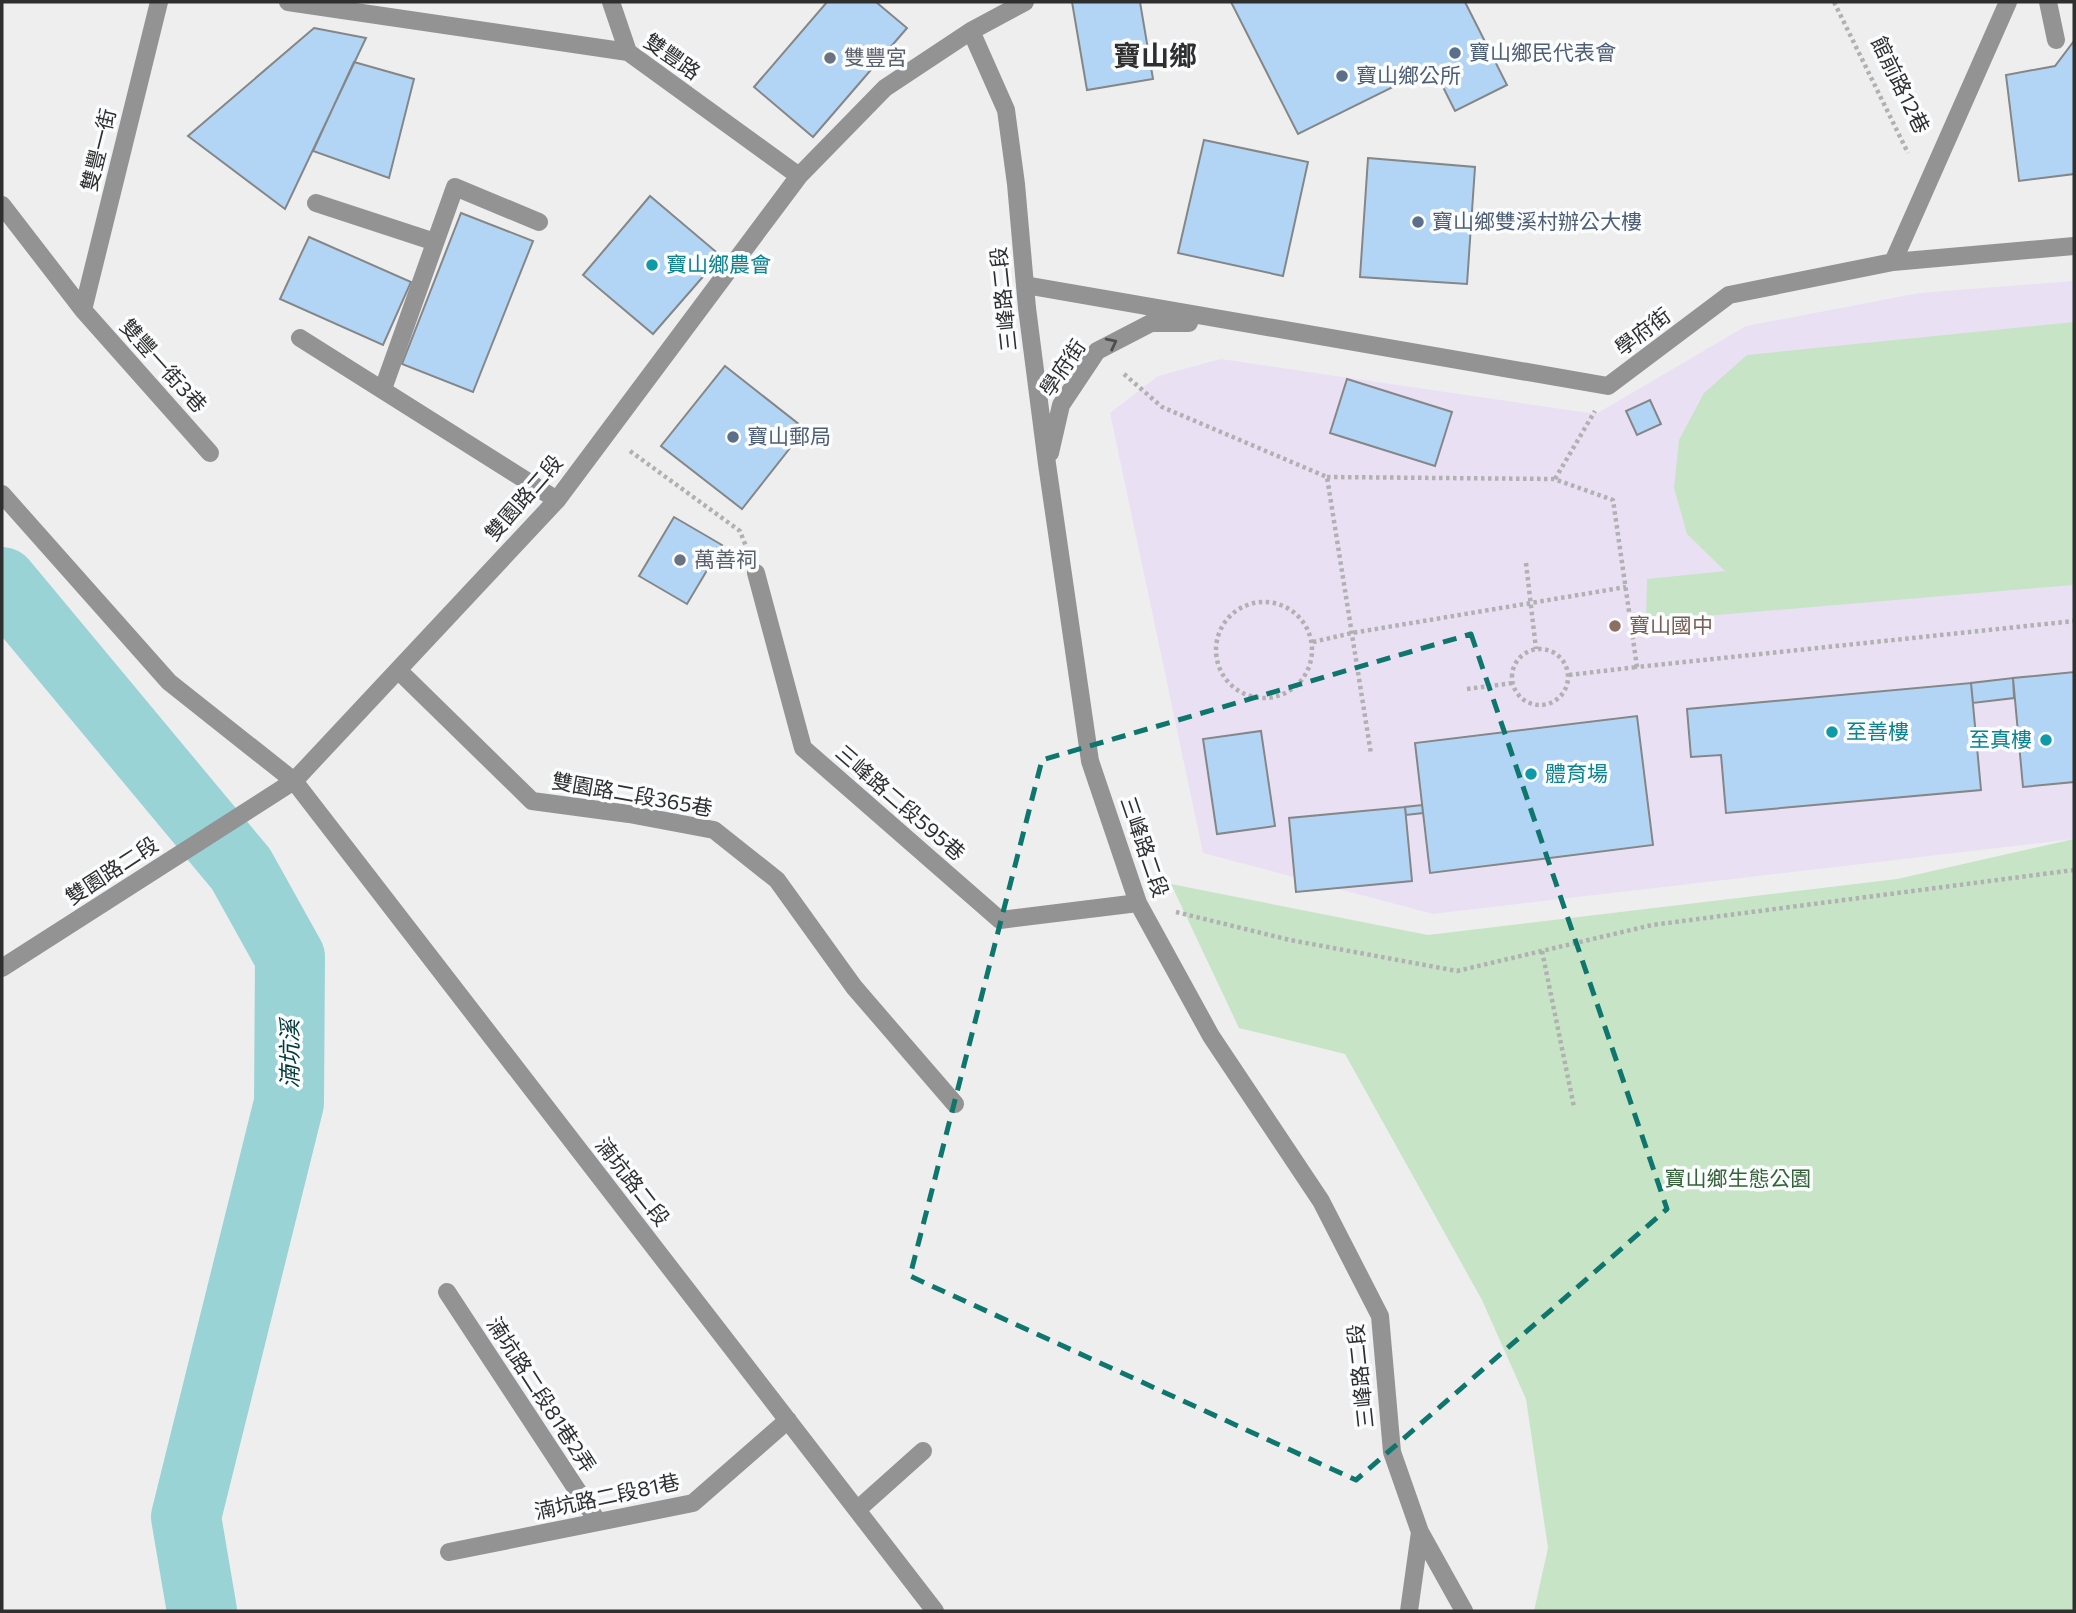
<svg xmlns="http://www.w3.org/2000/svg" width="2076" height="1613" font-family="Commissioner,'Noto Sans TC',sans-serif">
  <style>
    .education { fill: #eae0f4 }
    .green { fill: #c7e4c7 }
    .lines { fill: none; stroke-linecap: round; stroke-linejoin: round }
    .river { stroke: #9ad3d6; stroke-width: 70 }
    .building { fill: #b2d5f6; stroke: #858687; stroke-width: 2 }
    .path { stroke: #b1b1b2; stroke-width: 4.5; stroke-dasharray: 3.5 3.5; stroke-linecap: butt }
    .minor { stroke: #939393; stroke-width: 18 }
    .oneway { stroke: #4d4d4d }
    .marked { fill: none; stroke: #0f766e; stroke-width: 5; stroke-dasharray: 14 9; stroke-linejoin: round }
    .service-dot { fill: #5c6f8a; stroke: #fbfcfd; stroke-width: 2.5 }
    .worship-dot { fill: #6b7280; stroke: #fbfcfd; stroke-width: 2.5 }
    .culture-dot { fill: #0f9aa8; stroke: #fbfcfd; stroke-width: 2.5 }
    .education-dot { fill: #8d6e63; stroke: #fbfcfd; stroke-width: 2.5 }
    .labels { text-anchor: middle; stroke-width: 7; stroke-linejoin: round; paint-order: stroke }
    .service-label { font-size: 21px; fill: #4e5e75; stroke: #fbfcfd; text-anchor: start }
    .street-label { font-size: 21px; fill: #2f2f2f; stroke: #fbfcfd }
    .worship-label { font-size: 21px; fill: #5b616d; stroke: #fbfcfd; text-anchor: start }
    .culture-label { font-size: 21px; fill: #0d838f; stroke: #fbfcfd; text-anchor: start }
    .education-label { font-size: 21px; fill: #785e54; stroke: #fbfcfd; text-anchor: start }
    .park-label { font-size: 21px; fill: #336337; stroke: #fbfcfd }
    .water-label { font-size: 23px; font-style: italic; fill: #00383a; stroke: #fbfcfd }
    .district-label { font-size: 28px; font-weight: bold; fill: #2f2f2f; stroke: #fbfcfd }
  </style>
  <rect width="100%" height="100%" fill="#eeeeef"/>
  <path class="education" d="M2074 281V839L1433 914 1203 853 1110 413 1158 376 1221 359 1596 414 1746 326 1919 293Z"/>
  <path class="green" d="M2074 322V585L1646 621 1647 579 1725 571 1687 534 1674 488 1679 440 1704 393 1747 355Z
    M2074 839V1611H1534L1548 1548 1526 1399 1482 1300 1345 1054 1239 1028 1171 884 1428 935 1897 879Z"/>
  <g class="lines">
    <path class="river" d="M2 582 241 869 290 957 289 1103 186 1517 202 1611"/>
  </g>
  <path class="building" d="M827 2H876L907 28 813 137 754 87Z
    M1072 2H1140L1153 79 1087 90Z
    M1231 2H1465L1507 85 1455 111 1433 67 1298 134Z
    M314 28 366 38 285 209 188 136Z
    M2074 41V174L2019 181 2006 75 2055 66Z
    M354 62 414 79 389 178 313 151Z
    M1204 140 1308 162 1283 276 1178 253Z
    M1368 158 1475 167 1467 284 1360 277Z
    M650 196 721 256 653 334 583 275Z
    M461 213 533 241 473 392 402 364Z
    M309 237 411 282 383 345 280 299Z
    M725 366 805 429 742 509 661 446Z
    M1347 379 1452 412 1435 466 1330 433Z
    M1650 400 1661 424 1637 435 1626 411Z
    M674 517 722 545 687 604 639 576Z
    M2074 672V782L2023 787 2013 678Z
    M2013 678 2014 698 1973 703 1971 683Z
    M1971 683 1981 790 1726 813 1721 755 1691 757 1687 709Z
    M1637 716 1653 845 1430 873 1415 743Z
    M1261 731 1275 826 1217 834 1203 739Z
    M1422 805 1423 813 1406 815 1405 807Z
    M1405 807 1412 881 1296 892 1289 818Z"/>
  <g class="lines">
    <path class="path" d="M1834 2 1908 153
      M1124 374 1162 407 1327 477 1371 754
      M630 451 740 531 747 549
      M1327 477 1554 479 1613 500 1637 667 2074 621
      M1555 479 1595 411
      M1526 563 1536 649
      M1216 650a48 48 0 1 1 96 0a48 48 0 1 1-96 0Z
      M1313 642 1352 633 1626 587
      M1512 677a28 28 0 1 1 56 0a28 28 0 1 1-56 0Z
      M1569 675 1637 667
      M1467 689 1513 683
      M1176 912 1290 940 1457 971 1652 925 2074 870
      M1542 951 1574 1107"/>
    <path class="minor" d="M288 2 628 52 799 176
      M611 2 628 52
      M2048 2 2056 40
      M971 31 1006 110 1016 184 1027 308 1047 464 1090 761 1138 903 1211 1036 1321 1201 1380 1316 1392 1452 1420 1532 1464 1611
      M316 203 435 242
      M2 205 83 310 210 453
      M1893 262 2008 2
      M1025 285 1608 386 1729 295 1893 262 2074 246
      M83 310 159 2
      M300 338 557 500
      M383 389 455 187 539 222
      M1050 453 1061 405 1097 351 1151 323H1189
      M2 494 169 682 294 781 935 1611
      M756 573 803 748 1000 920 1138 903
      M398 670 532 801 629 814 714 830 777 880 854 987 955 1104
      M2 968 294 781 557 500 799 176 885 88 971 31 1025 2
      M447 1292 598 1522
      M857 1510 923 1451
      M449 1552 693 1503 788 1420
      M1409 1611 1420 1532"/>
  </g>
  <defs><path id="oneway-chevron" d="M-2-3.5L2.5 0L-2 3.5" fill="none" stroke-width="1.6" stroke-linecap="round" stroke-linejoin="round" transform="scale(1.75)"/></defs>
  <use class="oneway" href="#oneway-chevron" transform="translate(1112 343) rotate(-27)"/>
  <path class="marked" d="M1471 634 1667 1209 1356 1480 910 1276 1042 760Z"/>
  <g class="service-dot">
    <circle cx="1455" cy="53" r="7"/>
    <circle cx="1342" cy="76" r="7"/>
    <circle cx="1418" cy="222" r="7"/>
    <circle cx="733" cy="437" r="7"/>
  </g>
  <g class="worship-dot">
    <circle cx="830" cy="58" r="7"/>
    <circle cx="680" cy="560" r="7"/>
  </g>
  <g class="culture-dot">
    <circle cx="652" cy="265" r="7"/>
    <circle cx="1832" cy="732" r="7"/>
    <circle cx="2046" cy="740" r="7"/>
    <circle cx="1531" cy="774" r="7"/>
  </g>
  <circle class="education-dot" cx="1615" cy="626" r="7"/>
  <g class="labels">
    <g class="service-label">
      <text x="1469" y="60">寶山鄉民代表會</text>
      <text x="1356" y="83">寶山鄉公所</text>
      <text x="1432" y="229">寶山鄉雙溪村辦公大樓</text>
      <text x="747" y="444">寶山郵局</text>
    </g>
    <g class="street-label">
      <text transform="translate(672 57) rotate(35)" y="7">雙豐路</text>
      <text transform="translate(1900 85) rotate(64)" y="7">館前路12巷</text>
      <text transform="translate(99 150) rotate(-76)" y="7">雙豐一街</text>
      <text transform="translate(1004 299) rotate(-96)" y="7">三峰路二段</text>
      <text transform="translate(1643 332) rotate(-37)" y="7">學府街</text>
      <text transform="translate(163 366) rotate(48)" y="7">雙豐一街3巷</text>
      <text transform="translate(1063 368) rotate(-56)" y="7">學府街</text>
      <text transform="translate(524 498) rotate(-49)" y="7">雙園路二段</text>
      <text transform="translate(632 795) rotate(10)" y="7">雙園路二段365巷</text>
      <text transform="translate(900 803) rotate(41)" y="7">三峰路二段595巷</text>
      <text transform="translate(1144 847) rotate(71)" y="7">三峰路二段</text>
      <text transform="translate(112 871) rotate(-33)" y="7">雙園路二段</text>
      <text transform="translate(632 1182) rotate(52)" y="7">湳坑路二段</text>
      <text transform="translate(1361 1376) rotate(-96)" y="7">三峰路二段</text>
      <text transform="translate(541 1395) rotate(57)" y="7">湳坑路二段81巷2弄</text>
      <text transform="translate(607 1497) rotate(-12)" y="7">湳坑路二段81巷</text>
    </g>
    <g class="worship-label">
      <text x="844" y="65">雙豐宮</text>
      <text x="694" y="567">萬善祠</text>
    </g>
    <g class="culture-label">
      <text x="666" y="272">寶山鄉農會</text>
      <text x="1846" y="739">至善樓</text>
      <text x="2032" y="747" text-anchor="end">至真樓</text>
      <text x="1545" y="781">體育場</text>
    </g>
    <g class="education-label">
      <text x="1629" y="633">寶山國中</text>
    </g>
    <g class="park-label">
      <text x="1738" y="1186">寶山鄉生態公園</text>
    </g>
    <g class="water-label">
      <text transform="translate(290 1054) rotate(-90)" y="8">湳坑溪</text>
    </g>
    <g class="district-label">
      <text x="1155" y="66">寶山鄉</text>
    </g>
  </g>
  <rect width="2076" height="1613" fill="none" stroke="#2f2f2f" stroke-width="7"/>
</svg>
